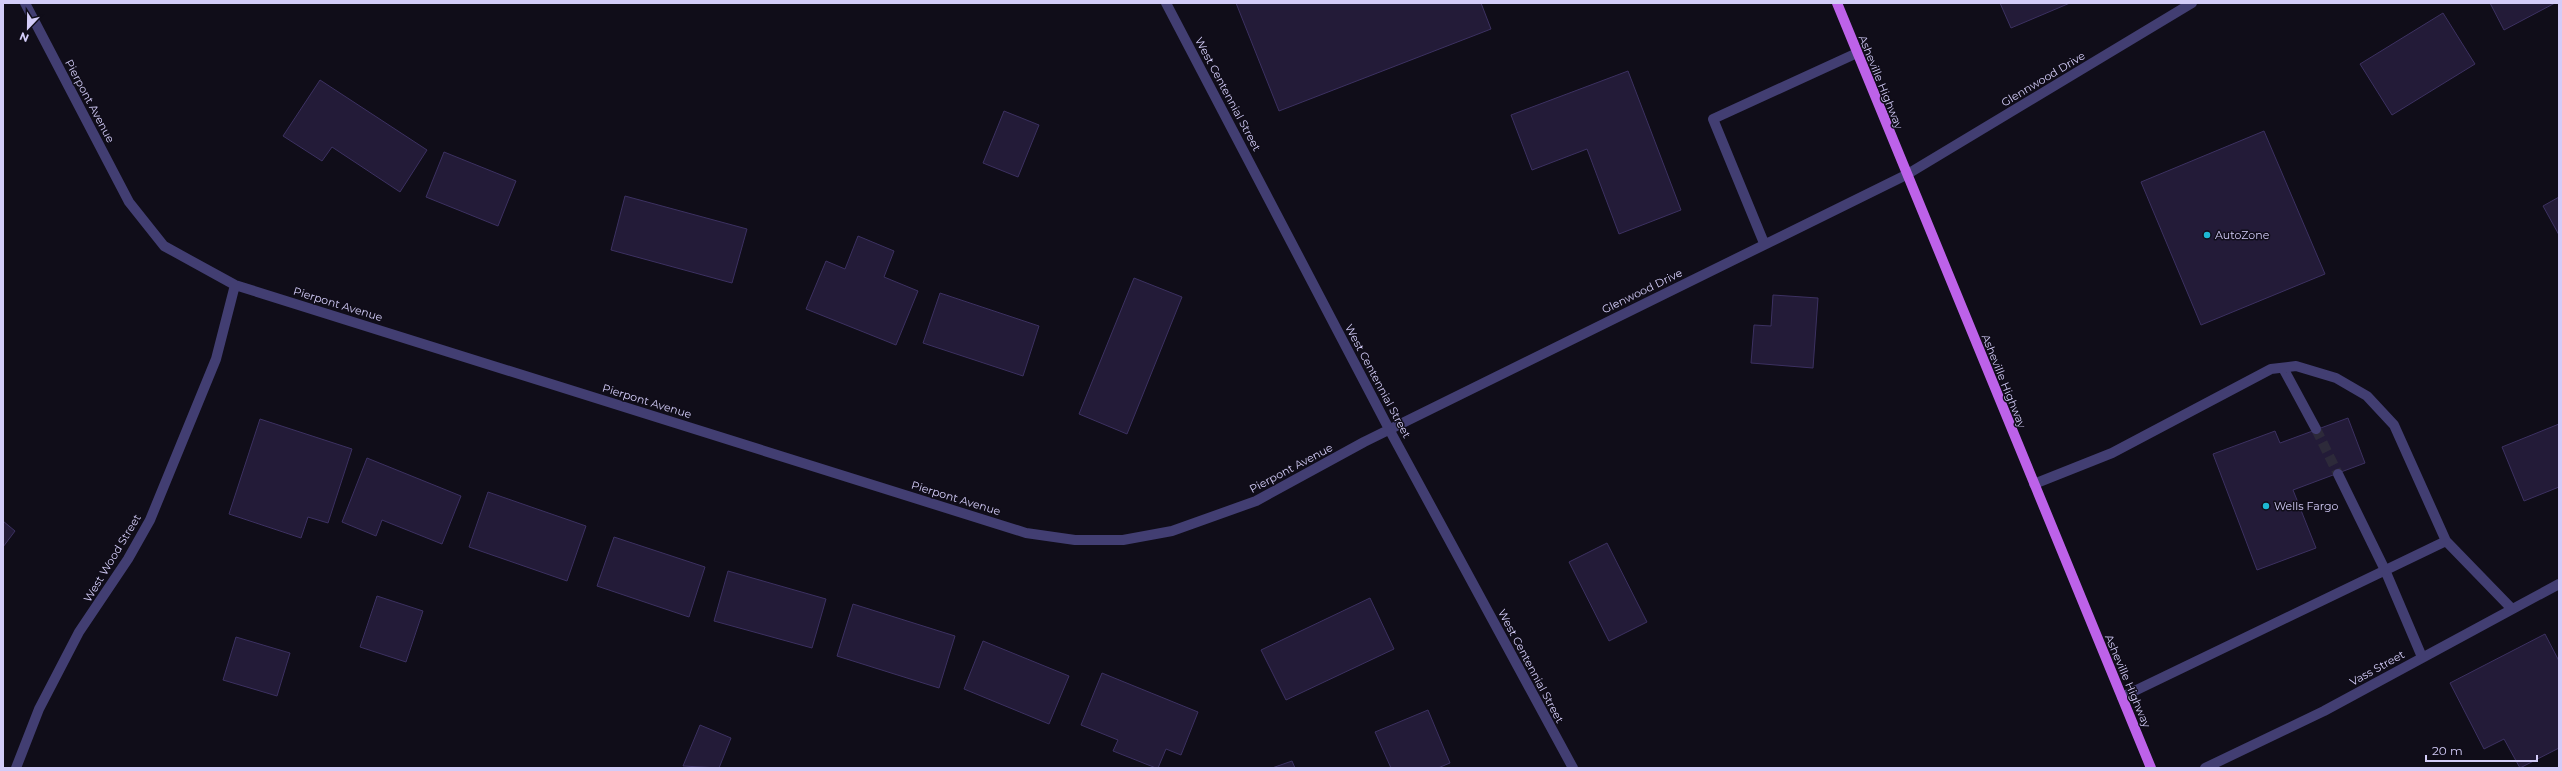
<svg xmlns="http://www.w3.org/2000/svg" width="2562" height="771" font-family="Montserrat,sans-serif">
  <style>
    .building { fill: #231b38; stroke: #3c3161 }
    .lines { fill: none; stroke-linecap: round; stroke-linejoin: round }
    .minor-tunnel { stroke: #2d2a3a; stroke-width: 10; stroke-dasharray: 10 5; stroke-linecap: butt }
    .minor { stroke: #423e72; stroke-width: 10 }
    .major { stroke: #bd62e9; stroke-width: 10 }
    .poi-dot { fill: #1db8d3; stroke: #100d19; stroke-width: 1.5 }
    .labels { text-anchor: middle; stroke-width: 3; stroke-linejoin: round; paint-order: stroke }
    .street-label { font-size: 11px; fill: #d3ccf8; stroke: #100d19 }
    .poi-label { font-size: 11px; fill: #d3ccf8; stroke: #100d19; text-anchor: start }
  </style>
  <rect width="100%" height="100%" fill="#100d19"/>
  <path class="building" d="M1236 3H1481L1491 29 1279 111Z
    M2000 3H2070L2011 28Z
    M2490 3H2555L2504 30Z
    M2443 13 2475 64 2392 115 2360 64Z
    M1628 71 1681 210 1619 234 1587 149 1532 170 1511 115Z
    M320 80 427 150 400 192 332 147 322 161 283 136Z
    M1004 111 1039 125 1018 177 983 163Z
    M2264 131 2325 274 2201 325 2141 182Z
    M444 152 516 181 498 226 426 197Z
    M625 196 747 229 732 283 611 250Z
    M2559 197V235L2543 206Z
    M858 236 894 251 884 277 918 291 896 345 806 309 826 261 845 269Z
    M1134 278 1182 297 1127 434 1079 414Z
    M940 293 1039 326 1023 376 923 343Z
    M1773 295 1818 298 1813 368 1751 363 1754 325 1771 326Z
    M2348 418 2365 463 2293 490 2316 548 2257 570 2213 454 2275 431 2280 443Z
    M260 419 352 449 328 523 308 517 301 538 229 514Z
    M2559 424V487L2524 501 2502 447Z
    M367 458 461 496 442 544 382 520 376 536 342 522Z
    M488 492 586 526 567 581 469 547Z
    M3 521 15 531 3 547Z
    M614 537 705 567 689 617 597 586Z
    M1607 543 1647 622 1609 641 1569 562Z
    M728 571 826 599 812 648 714 621Z
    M377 596 423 611 406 662 360 647Z
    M1370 598 1394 649 1286 700 1261 650Z
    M853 604 955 636 939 688 837 656Z
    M2545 634 2559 661V748L2520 768 2504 739 2484 749 2450 683Z
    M236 637 290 653 277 696 223 680Z
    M983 641 1069 676 1049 724 964 689Z
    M1102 673 1198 712 1181 755 1166 749 1158 768H1156L1113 751 1118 740 1081 725Z
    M1428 710 1450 763 1438 768H1391L1375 732Z
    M700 725 731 738 719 768 683 766Z
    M1292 761 1295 768H1272Z"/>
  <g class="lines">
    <path class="minor-tunnel" d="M2316 429 2338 474"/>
    <path class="minor" d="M25 3 129 202 164 246 235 285 1026 533 1075 540H1123L1172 531 1256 501 1364 442 1906 175 2192 3
      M1166 3 1389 429 1573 768
      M1764 243 1713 119 1857 53
      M2283 368 2316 429
      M2338 474 2385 570 2422 657
      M2034 484 2112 453 2271 369 2296 366 2336 378 2367 396 2394 425 2446 541 2512 609
      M2122 697 2446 541
      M16 768 39 709 79 632 128 559 150 520 216 359 235 285
      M2205 768 2324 711 2559 584"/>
    <path class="major" d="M1837 3 2151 768"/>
  </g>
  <g class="poi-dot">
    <circle cx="2207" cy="235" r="4"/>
    <circle cx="2266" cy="506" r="4"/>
  </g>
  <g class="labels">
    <g class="street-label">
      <text transform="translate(2043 79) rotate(-31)" y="4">Glennwood Drive</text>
      <text transform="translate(1881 82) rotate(68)" y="4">Asheville Highway</text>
      <text transform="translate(1228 94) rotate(62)" y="4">West Centennial Street</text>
      <text transform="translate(90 101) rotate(62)" y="4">Pierpont Avenue</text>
      <text transform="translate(1642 291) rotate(-26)" y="4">Glenwood Drive</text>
      <text transform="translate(338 304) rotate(17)" y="4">Pierpont Avenue</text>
      <text transform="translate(1378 381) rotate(62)" y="4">West Centennial Street</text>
      <text transform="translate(2004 381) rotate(68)" y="4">Asheville Highway</text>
      <text transform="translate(647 401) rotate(17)" y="4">Pierpont Avenue</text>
      <text transform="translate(1291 468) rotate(-28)" y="4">Pierpont Avenue</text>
      <text transform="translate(956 498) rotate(17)" y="4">Pierpont Avenue</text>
      <text transform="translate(112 558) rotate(-59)" y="4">West Wood Street</text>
      <text transform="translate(1531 666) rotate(62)" y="4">West Centennial Street</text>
      <text transform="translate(2377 668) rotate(-29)" y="4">Vass Street</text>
      <text transform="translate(2128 681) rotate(67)" y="4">Asheville Highway</text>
    </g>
    <g class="poi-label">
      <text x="2215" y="239">AutoZone</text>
      <text x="2274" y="510">Wells Fargo</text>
    </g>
  </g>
  <rect width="2562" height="771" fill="none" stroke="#d3ccf8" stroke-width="8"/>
  <g transform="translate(28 28) rotate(202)" stroke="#100d19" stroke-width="3" paint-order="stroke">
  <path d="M0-3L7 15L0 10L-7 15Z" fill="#d3ccf8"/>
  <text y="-6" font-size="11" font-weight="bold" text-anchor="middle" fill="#d3ccf8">N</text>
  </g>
  <path d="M2426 755v6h111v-6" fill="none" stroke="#d3ccf8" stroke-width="2"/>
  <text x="2432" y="755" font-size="12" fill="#d3ccf8" stroke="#100d19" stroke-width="3" paint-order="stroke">20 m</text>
</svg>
